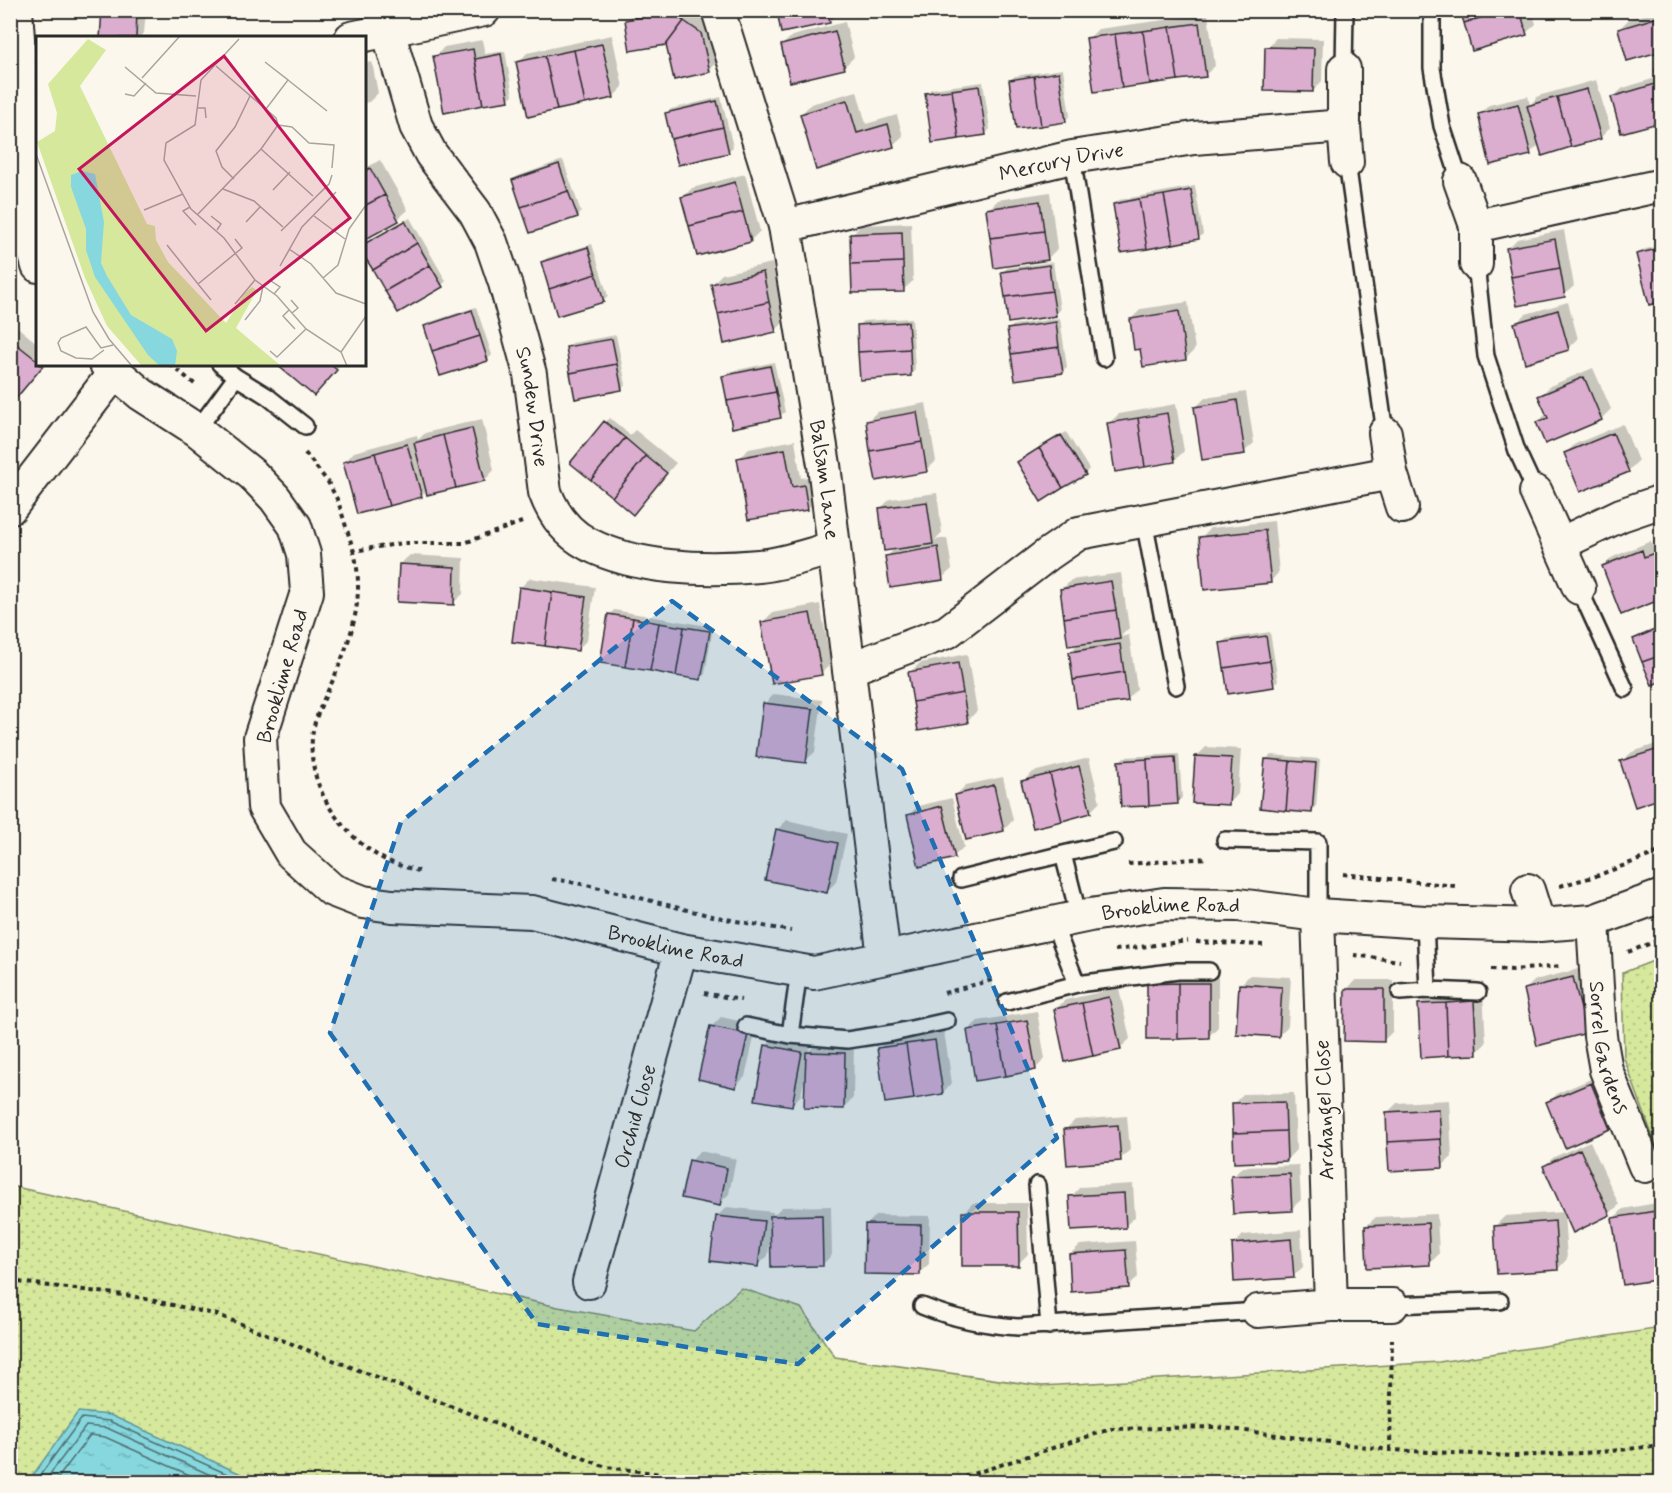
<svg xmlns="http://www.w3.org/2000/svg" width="1672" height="1493" font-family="Mynerve,sans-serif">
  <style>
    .park { fill: url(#park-dots); stroke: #808a64; stroke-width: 1.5 }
    .water { fill: url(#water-ripples); stroke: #629396; stroke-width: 1.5 }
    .shadow { fill: #0003 }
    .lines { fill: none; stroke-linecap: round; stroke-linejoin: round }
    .shore { stroke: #4f7073; stroke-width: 1.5 }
    .building { fill: #dbadcf; stroke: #2b2b2b; stroke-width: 1.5 }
    .service-casing { stroke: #2b2b2b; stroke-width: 20 }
    .minor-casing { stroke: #2b2b2b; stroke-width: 36 }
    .path { stroke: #2b2b2b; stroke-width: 4; stroke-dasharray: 4.5 4.5; stroke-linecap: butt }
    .service { stroke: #fbf7ec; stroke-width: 15 }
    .minor { stroke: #fbf7ec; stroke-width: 32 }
    .marked { fill: #1f6fb2; fill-opacity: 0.2; stroke: #1f6fb2; stroke-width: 4.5; stroke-dasharray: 12 8; stroke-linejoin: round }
    .labels { text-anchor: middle; stroke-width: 4.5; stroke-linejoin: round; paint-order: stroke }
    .street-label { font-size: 21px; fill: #2b2b2b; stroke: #fbf7ec }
    .inset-road { fill: none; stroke: #a8a59f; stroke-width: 1.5 }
    .view { fill: #c2185b; fill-opacity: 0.15; stroke: #c2185b; stroke-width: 3 }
    .inset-edge { fill: none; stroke: #2b2b2b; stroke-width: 3 }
  </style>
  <defs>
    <pattern id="park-dots" width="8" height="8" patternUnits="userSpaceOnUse" patternTransform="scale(1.5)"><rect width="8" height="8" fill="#d5e89c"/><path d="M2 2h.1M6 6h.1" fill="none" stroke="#b7c787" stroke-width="1.8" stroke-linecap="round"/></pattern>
    <pattern id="water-ripples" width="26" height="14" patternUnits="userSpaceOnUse" patternTransform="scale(1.5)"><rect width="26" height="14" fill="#86d8de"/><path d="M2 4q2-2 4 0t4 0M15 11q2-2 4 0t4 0" fill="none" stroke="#74babf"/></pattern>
  </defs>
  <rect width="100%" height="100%" fill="#fbf7ec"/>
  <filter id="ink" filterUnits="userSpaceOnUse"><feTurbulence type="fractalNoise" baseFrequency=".0167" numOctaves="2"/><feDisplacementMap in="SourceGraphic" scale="12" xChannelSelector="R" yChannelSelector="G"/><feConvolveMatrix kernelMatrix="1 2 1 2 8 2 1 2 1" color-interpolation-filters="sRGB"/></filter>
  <g filter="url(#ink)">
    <path class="park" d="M1661 958H1662L1661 1159 1624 1058 1622 973Z
      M11 1186 558 1307 694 1331 741 1288 801 1308 835 1357 1042 1386 1439 1362 1661 1328V1482H11Z"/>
    <path class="water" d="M78 1412 110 1415 259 1482H28Z"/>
    <path class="shadow" d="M103 10H146L144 33 140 38H102Z
      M636 10H691L710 23 719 61 709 70 668 43 626 20Z
      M778 10H839V12L829 22Z
      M1462 10H1532L1536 24 1526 33Z
      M1662 10V49L1619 29 1629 19Z
      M1208 14 1215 66 1205 75 1088 39 1098 29Z
      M845 22 854 57 844 67 782 45 792 36Z
      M612 35 623 87 613 97 518 63 527 53Z
      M1276 38 1323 39 1322 81 1313 91 1267 48Z
      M482 40 485 54 505 51 513 95 508 99 445 111 435 57 444 47Z
      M372 62 378 93 369 102 364 103V63Z
      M1662 65V121L1613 97 1623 88 1659 77 1657 70Z
      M1063 69 1070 116 1065 120 1010 80 1015 76Z
      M1596 80 1610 128 1600 138 1540 144 1530 153 1479 115 1489 105 1528 96 1530 105 1538 96Z
      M983 82 990 129 985 134 927 94 931 89Z
      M857 91 866 124 897 115 903 136 893 145 801 114 811 104Z
      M721 97 733 147 728 151 667 113 671 109Z
      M380 160 408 210 398 219 364 238V169Z
      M563 160 581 212 577 216 513 180 518 176Z
      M745 174 760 231 750 241 683 197 692 188Z
      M1195 186 1203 234 1198 238 1114 204 1119 200Z
      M1050 192 1057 249 1047 259 988 210 998 200Z
      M410 218 446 281 442 285 366 243Z
      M911 223 913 281 903 290 852 235 861 225Z
      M1564 230 1574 286 1564 295 1508 249 1517 239Z
      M592 244 608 296 603 300 542 262 547 258Z
      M1662 245V300L1638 255 1642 250Z
      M1053 262 1060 310 1055 315 1003 272 1007 268Z
      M772 263 785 321 776 330 712 284 722 274Z
      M1188 302 1195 349 1186 359 1141 347 1131 319 1141 309Z
      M1568 302 1578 339 1568 349 1516 323 1526 314Z
      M476 307 492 355 487 360 426 326 430 322Z
      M912 318 915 370 910 375 858 325 863 321Z
      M1060 318 1067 367 1062 371 1009 329 1014 325Z
      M15 325 38 344V364H44L22 392 10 400V330Z
      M616 335 626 385 621 389 567 348 572 343Z
      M774 362 785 412 780 416 724 376 728 372Z
      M279 364H341L323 385Z
      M1593 368 1611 409 1601 419 1538 422 1547 413 1540 396 1550 386Z
      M1246 392 1254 443 1244 452 1196 407 1205 398Z
      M926 403 936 461 926 471 867 421 877 412Z
      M1176 404 1184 451 1174 461 1109 423 1119 414Z
      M610 418 630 435 635 430 676 463 633 513 605 422Z
      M482 419 494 470 485 480 428 494 427 490 421 496 345 462 354 452 417 435 418 440 425 433Z
      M1623 424 1638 461 1628 471 1566 453 1575 444Z
      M1066 432 1089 469 1085 474 1019 462Z
      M795 440 801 478 814 476 817 499 808 508 739 458 749 449Z
      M937 493 942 533 935 540 947 538 952 569 942 578 887 557 895 548 880 509 890 499Z
      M1274 521 1279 572 1270 582 1201 538 1210 528Z
      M1651 541 1654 548 1662 545 1661 598 1603 566 1613 557Z
      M410 555 464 558 463 594 453 603 400 564Z
      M1121 573 1129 628 1120 637 1129 635 1137 689 1128 699 1070 652 1079 643 1061 590 1071 580Z
      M530 578 595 587 587 640 578 649 520 588Z
      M820 604 831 664 821 673 762 623 772 613Z
      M614 610 713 627 705 674 701 678 609 615Z
      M10 613 16 644 10 649Z
      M1662 626V680L1635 639 1639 635Z
      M1270 632 1278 681 1273 685 1222 644 1226 639Z
      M967 654 977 711 967 721 910 672 920 663Z
      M774 694 822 700 815 752 805 761 765 704Z
      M1662 742V797L1622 761 1632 752Z
      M1206 747 1241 749 1238 794 1228 804 1196 757Z
      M1179 754 1182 798 1177 802 1120 761 1124 757Z
      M1271 755 1320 759 1316 807 1311 811 1266 759Z
      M1089 758 1100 802 1090 812 1023 782 1033 772Z
      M1003 777 1013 820 1004 830 956 795 966 785Z
      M952 798 964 847 954 856 908 816 918 806Z
      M787 820 847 834 836 882 827 891 777 830Z
      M1583 968 1586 1032 1525 990 1535 980Z
      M1158 974H1218V1027L1208 1037 1148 984Z
      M1250 975 1291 977 1288 1026 1279 1035 1240 985Z
      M1356 980H1393V1031L1383 1041 1346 990Z
      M1119 988 1130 1039 1120 1048 1055 1010 1065 1000Z
      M1483 992 1486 1043 1476 1053 1419 1005 1429 995Z
      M1037 1011 1045 1059 1035 1069 968 1030 978 1021Z
      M721 1017 757 1025 745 1077 736 1086 711 1027Z
      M944 1031 952 1083 942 1093 879 1049 888 1039Z
      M776 1036 811 1042 809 1051 817 1043 854 1044 853 1098 843 1108 805 1076 801 1095 792 1105 766 1046Z
      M1600 1075 1619 1118 1609 1128 1548 1103 1558 1093Z
      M1294 1093 1296 1150 1286 1160 1233 1104 1243 1094Z
      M1449 1100 1452 1157 1442 1166 1387 1113 1397 1103Z
      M1127 1116 1130 1150 1120 1159 1066 1129 1075 1120Z
      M1590 1141 1619 1205 1609 1214 1544 1166 1554 1157Z
      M700 1151 736 1159 729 1194 719 1204 691 1161Z
      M1299 1165 1301 1200 1291 1209 1233 1177 1242 1167Z
      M1133 1184 1135 1217 1125 1226 1071 1197 1080 1187Z
      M1662 1202V1278L1614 1218 1623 1209Z
      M973 1203H1027L1028 1254 1018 1264 964 1212Z
      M831 1206 832 1255 822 1265 770 1237 768 1256 758 1265 717 1216 727 1207 773 1212V1215L782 1207Z
      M1564 1212 1567 1259 1558 1269 1495 1226 1505 1216Z
      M1437 1214 1439 1254 1429 1264 1366 1226 1376 1217Z
      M876 1215 930 1216 929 1264 919 1273 867 1225Z
      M1301 1230 1303 1267 1293 1276 1233 1245 1243 1235Z
      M1135 1241 1138 1277 1128 1286 1070 1254 1080 1245Z"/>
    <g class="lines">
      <path class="shore" d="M35 1482 82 1418 109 1421 245 1482
        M44 1482 86 1426 107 1428 226 1482
        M55 1482 90 1435 105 1437 205 1482"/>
    </g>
    <path class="building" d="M102 10H137L136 38H100Z
      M777 10H827L830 23 781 33Z
      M1460 10H1505L1464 23Z
      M1505 10H1520L1527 35 1472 51 1464 23Z
      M669 12 684 21 666 45 630 51 625 20Z
      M1662 16V51L1627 61 1618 29Z
      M684 21 701 33 710 72 674 80 666 45Z
      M1199 23 1206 77 1178 80 1170 27Z
      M1170 27 1178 80 1150 84 1143 31Z
      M835 31 845 69 790 82 781 45Z
      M1143 31 1150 84 1122 88 1115 34Z
      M1115 34 1122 88 1094 92 1086 38Z
      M602 44 614 98 585 104 574 50Z
      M1265 47 1314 48 1313 92 1264 91Z
      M473 49 483 105 444 113 433 56Z
      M574 50 585 104 557 110 545 56Z
      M501 54 509 101 483 105 475 59Z
      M545 56 557 110 528 117 516 62Z
      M1662 68V122L1621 133 1611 97 1659 83 1655 70Z
      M1059 72 1066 122 1041 126 1034 76Z
      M1034 76 1041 126 1016 129 1009 80Z
      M979 86 986 135 959 139 952 90Z
      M1587 89 1601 139 1571 147 1557 97Z
      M952 90 959 139 932 143 925 93Z
      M1557 97 1571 147 1542 156 1527 106Z
      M847 100 857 133 888 124 894 147 816 170 800 114Z
      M717 101 723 127 671 139 665 113Z
      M1518 104 1531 155 1490 165 1478 114Z
      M723 127 729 153 678 165 671 139Z
      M559 164 568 191 521 207 512 180Z
      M370 168 385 195 364 206V172Z
      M735 182 743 212 689 226 681 197Z
      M1191 190 1199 239 1173 244 1164 195Z
      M568 191 578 217 530 233 521 207Z
      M385 195 399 221 364 240V206Z
      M1164 195 1173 244 1147 249 1139 199Z
      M1139 199 1147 249 1121 253 1113 204Z
      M1040 201 1044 231 990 238 986 209Z
      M743 212 751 242 697 256 689 226Z
      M405 221 417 243 373 270 364 256V244Z
      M1044 231 1048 260 994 268 990 238Z
      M902 232 903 262 851 264 850 234Z
      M1555 239 1560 268 1511 277 1506 248Z
      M417 243 430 265 385 291 373 270Z
      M588 247 596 274 549 289 541 262Z
      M1661 248 1662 302 1649 305 1636 254Z
      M903 262 904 292 852 293 851 264Z
      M430 265 443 287 398 313 385 291Z
      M1049 265 1052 291 1005 297 1001 272Z
      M1560 268 1565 297 1517 306 1511 277Z
      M763 272 769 302 718 314 711 284Z
      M596 274 604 302 557 316 549 289Z
      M1052 291 1056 316 1008 323 1005 297Z
      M769 302 776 332 724 344 718 314Z
      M472 310 480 336 432 351 424 326Z
      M1558 310 1569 350 1525 363 1514 323Z
      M1179 311 1186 360 1143 367 1140 349 1134 350 1130 319Z
      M908 322 910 349 858 352 857 325Z
      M1056 322 1059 347 1011 354 1007 329Z
      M480 336 488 361 440 376 432 351Z
      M10 339 38 361V364L43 366 12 403 10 402Z
      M612 339 617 364 570 373 566 347Z
      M1059 347 1063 373 1015 380 1011 354Z
      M910 349 911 376 860 380 858 352Z
      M276 364H330L337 370 314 396Z
      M617 364 622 390 575 399 570 373Z
      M770 366 776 392 727 401 722 376Z
      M1584 377 1602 420 1545 444 1536 422 1548 418 1538 396Z
      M776 392 781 418 732 428 727 401Z
      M1237 400 1245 454 1202 460 1194 407Z
      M917 412 922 442 870 451 866 421Z
      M1167 413 1175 462 1145 467 1138 418Z
      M1138 418 1145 467 1115 472 1107 423Z
      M604 421 625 438 591 480 570 463Z
      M472 428 485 481 456 488 443 435Z
      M1613 433 1629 472 1580 492 1564 453Z
      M443 435 456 488 427 495 414 443Z
      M1061 435 1086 475 1063 488 1039 448Z
      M625 438 646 456 612 497 591 480Z
      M922 442 927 472 876 481 870 451Z
      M407 444 422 497 389 506 375 453Z
      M1039 448 1063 488 1041 502 1017 462Z
      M785 449 792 487 804 485 808 510 748 520 737 458Z
      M375 453 389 506 357 514 343 462Z
      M646 456 667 473 633 515 612 497Z
      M927 502 933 544 884 551 879 508Z
      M1265 530 1271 583 1204 590 1199 537Z
      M938 547 943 580 890 588 885 556Z
      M1642 550 1644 557 1662 550V591L1659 592 1662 599 1621 615 1602 566Z
      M399 564 455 567 454 605 397 602Z
      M1111 581 1116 610 1064 618 1060 589Z
      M519 587 552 592 545 646 512 642Z
      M552 592 586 597 578 651 545 646Z
      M1116 610 1120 639 1068 646 1064 618Z
      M810 613 822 675 772 684 761 622Z
      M608 614 633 618 625 667 600 663Z
      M633 618 659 623 650 671 625 667Z
      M659 623 684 627 676 676 650 671Z
      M684 627 710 631 701 680 676 676Z
      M1662 627V655L1642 662 1633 639Z
      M1266 636 1270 661 1224 668 1220 643Z
      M1120 644 1124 672 1073 680 1069 652Z
      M1662 655V681L1652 685 1642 662Z
      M1270 661 1274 687 1228 694 1224 668Z
      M958 663 963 693 913 702 908 672Z
      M1124 672 1128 701 1077 708 1073 680Z
      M963 693 968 723 918 731 913 702Z
      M763 703 813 709 806 763 756 757Z
      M1662 748V798L1635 807 1620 761Z
      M1195 756 1232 758 1229 805 1192 803Z
      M1175 757 1178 804 1149 806 1147 759Z
      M1147 759 1149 806 1121 807 1118 761Z
      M1265 759 1290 761 1286 811 1260 808Z
      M1290 761 1316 763 1312 813 1286 811Z
      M1079 766 1091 813 1062 821 1050 774Z
      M1050 774 1062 821 1033 828 1021 781Z
      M994 785 1004 831 966 840 955 795Z
      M942 806 955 858 919 867 907 815Z
      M776 829 838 843 827 893 765 880Z
      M1573 977 1587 1033 1537 1046 1524 989Z
      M1178 983V1039H1147V984Z
      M1178 983H1209V1038L1178 1039Z
      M1239 984 1282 987 1279 1037 1236 1034Z
      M1345 989H1384V1042L1344 1041Z
      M1109 997 1121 1050 1093 1056 1082 1003Z
      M1474 1001 1477 1055 1448 1056 1446 1003Z
      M1082 1003 1093 1056 1065 1062 1054 1009Z
      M1446 1003 1448 1056 1421 1058 1418 1004Z
      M1027 1020 1036 1070 1006 1076 997 1025Z
      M997 1025 1006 1076 975 1081 967 1030Z
      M710 1026 748 1034 736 1088 698 1079Z
      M935 1040 943 1094 914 1099 906 1044Z
      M906 1044 914 1099 885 1103 877 1048Z
      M765 1045 802 1052 792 1106 755 1100Z
      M806 1052 845 1053 844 1109 804 1108Z
      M1591 1083 1610 1129 1565 1148 1546 1102Z
      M1285 1102 1286 1131 1233 1133 1232 1103Z
      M1439 1109 1441 1139 1387 1142 1386 1112Z
      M1118 1125 1121 1161 1067 1165 1064 1129Z
      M1286 1131 1287 1161 1234 1163 1233 1133Z
      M1441 1139 1443 1168 1389 1171 1387 1142Z
      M1580 1149 1610 1215 1573 1233 1543 1166Z
      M689 1160 727 1168 720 1206 681 1198Z
      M1290 1174 1292 1211 1233 1214 1231 1176Z
      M1124 1193 1126 1228 1071 1231 1069 1196Z
      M1662 1210V1239H1657L1662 1279 1623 1285 1612 1218Z
      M962 1212H1018L1019 1266H962Z
      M822 1215 823 1266 771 1267 770 1216Z
      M716 1216 764 1221 758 1267 710 1261Z
      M1555 1221 1558 1270 1497 1274 1494 1226Z
      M1428 1223 1430 1265 1367 1268 1365 1226Z
      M865 1224 921 1225 920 1275 864 1274Z
      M1291 1239 1294 1278 1234 1282 1232 1244Z
      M1126 1250 1129 1288 1071 1292 1069 1254Z"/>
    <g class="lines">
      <defs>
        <path id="service" d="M1432 10V68L1442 126 1460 181
          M1344 69 1345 10
          M1072 157 1104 358
          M1347 162 1385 433
          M1476 264 1486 356 1517 451 1536 492
          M220 364 236 377
          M197 430 236 377 267 396 305 426
          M1144 521 1176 686
          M1579 588 1625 689
          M1225 840 1318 842V915
          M1063 854 1114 842
          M961 879 1063 854 1079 917
          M1425 922 1428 990 1478 992
          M799 971 790 1035 847 1040 893 1033 947 1021
          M1077 984 1178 971H1209
          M1400 992 1428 990
          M1007 1002 1077 984 1053 922
          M746 1026 790 1035
          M1037 1185 1049 1326
          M1392 1305 1500 1301
          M922 1306C954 1319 984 1325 1018 1327L1258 1311"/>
        <g id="minor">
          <path d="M16 10 22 95 24 215 38 266"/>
          <path id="s1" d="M718 10 785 226 824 465 884 958"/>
          <path id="s2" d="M388 31 416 126 431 154 475 212 491 242 505 283 530 374 545 492C553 514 567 533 588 544 636 569 706 571 759 566 784 564 810 554 834 548"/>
          <path d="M351 38 484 10"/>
          <path d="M1344 69V126L1347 162"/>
          <path d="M1460 181 1476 226V264"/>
          <path id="s3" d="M785 226 1072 157 1194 138 1344 126"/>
          <path d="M1476 226 1662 185"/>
          <path id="s4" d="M106 364 141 394 197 430 253 475 275 498 295 526 304 554 307 592 260 738 264 807 291 853 332 890 363 902 392 906 532 912 681 950 814 973 1090 915 1164 904 1238 905 1318 915 1425 922 1539 925 1593 921 1662 896"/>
          <path d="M1385 433 1391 473 1402 507"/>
          <path d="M1536 492 1579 588"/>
          <path d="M10 508 114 373"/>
          <path d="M1560 544 1621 515 1662 501"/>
          <path d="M849 669 947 632 1047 555 1079 533 1391 473"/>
          <path d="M1528 890 1539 925"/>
          <path id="s5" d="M1593 921 1600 1036 1606 1070 1645 1166"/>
          <path id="s6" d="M589 1282 681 950"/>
          <path d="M1331 1305H1392"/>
          <path d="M1258 1311 1331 1305 1318 915"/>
        </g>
      </defs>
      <use href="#service" class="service-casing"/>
      <use href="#minor" class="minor-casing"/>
      <path class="path" d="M170 364 197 386
        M305 453 328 482 338 501 354 552
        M1128 864 1207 858
        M419 871C406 867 392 864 380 857 337 831 302 779 314 726 318 710 326 695 333 680 352 636 365 599 354 551L403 543H464L522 522
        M1343 874 1455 886
        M552 879C602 886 648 901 696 912 727 920 759 925 791 931
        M1560 886 1596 876 1662 851
        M1196 942 1263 945
        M1115 950 1188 941
        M1628 952 1662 939
        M1354 955 1400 961
        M1491 969 1513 970 1562 966
        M704 993 741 1000
        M944 993 992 980
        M10 1281 132 1296 218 1315 606 1467 678 1476 763 1480 785 1482
        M1390 1450 1392 1339
        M948 1482 1111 1429 1216 1427 1390 1450 1513 1456 1602 1452 1662 1445"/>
      <use href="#service" class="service"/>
      <use href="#minor" class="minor"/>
    </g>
  </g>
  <path class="marked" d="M672 601 902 769 1057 1138 798 1364 537 1324 330 1033 401 822Z"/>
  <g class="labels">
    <g class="street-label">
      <text dy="7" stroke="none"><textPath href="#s3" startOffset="284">Mercury Drive</textPath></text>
      <text dy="7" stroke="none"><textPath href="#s2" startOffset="408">Sundew Drive</textPath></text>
      <text dy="7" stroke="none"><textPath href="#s1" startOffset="483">Balsam Lane</textPath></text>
      <text transform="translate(282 676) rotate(-74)" y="7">Brooklime Road</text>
      <text dy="7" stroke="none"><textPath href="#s4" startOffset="1504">Brooklime Road</textPath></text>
      <text dy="7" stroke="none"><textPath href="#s4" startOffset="1000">Brooklime Road</textPath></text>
      <text dy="7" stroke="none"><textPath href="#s5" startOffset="128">Sorrel Gardens</textPath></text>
      <text transform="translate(1324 1110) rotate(-92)" y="7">Archangel Close</text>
      <text dy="7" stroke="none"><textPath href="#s6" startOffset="172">Orchid Close</textPath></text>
    </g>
  </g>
  <g transform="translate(36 36)">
    <rect width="330" height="330" fill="#fbf7ec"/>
    <path d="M52 3 70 14 44 50 111 188 119 190 120 204 132 226 190 287 208 258 216 251 221 254 200 292 245 330H106L71 290 49 242 1 106 19 95 21 77 12 48Z" fill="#d5e89c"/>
    <path d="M46 135 59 138 68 186 65 227 71 240 95 279 136 303 141 315 139 330H124L112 319 59 241 50 214V193L35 151V139Z" fill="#86d8de"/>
    <path class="inset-road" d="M203 3 165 44 159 89 130 107 128 124 155 173 188 202 219 244 241 260 270 293 305 316 311 330M229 26 252 44 230 73M180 30 240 82 242 89M89 31 120 57 160 60M106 42 144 0M252 44 291 75M89 58 98 60 110 47M161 72H169L170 82M242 89 256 91 273 107 298 109 296 132M225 113 277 160M0 118 57 276 73 303 96 330M198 143 186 131 180 115 199 91 214 60M187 153 218 165 247 191M237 154 254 136M154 171 147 175 160 189M108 174 147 158M162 178 225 113 242 89M175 180 185 188 181 194M278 180 309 203M210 186 224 171M245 195 293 148 296 139M131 209 162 248 206 212 199 203M253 213 275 228 300 257 330 268M244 230 266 191 300 156M287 242 302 229 313 193 330 169M235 245 244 251 238 258M162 248 175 264M255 264 262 272 256 277M199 268 219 244M253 274 247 280 259 293M209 284 224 265 227 250M68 314 56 323 40 322 25 315 22 307 25 302 50 291 65 312 77 309M234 315 241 321 270 293M305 316 330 280"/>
    <path class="view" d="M188 20 314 182 170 295 43 133Z"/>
    <rect width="330" height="330" class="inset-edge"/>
  </g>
  <rect width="1672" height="1493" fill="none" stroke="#fbf7ec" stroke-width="36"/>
  <rect x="18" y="18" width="1636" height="1457" fill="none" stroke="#2b2b2b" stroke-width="2" filter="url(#ink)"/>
</svg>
